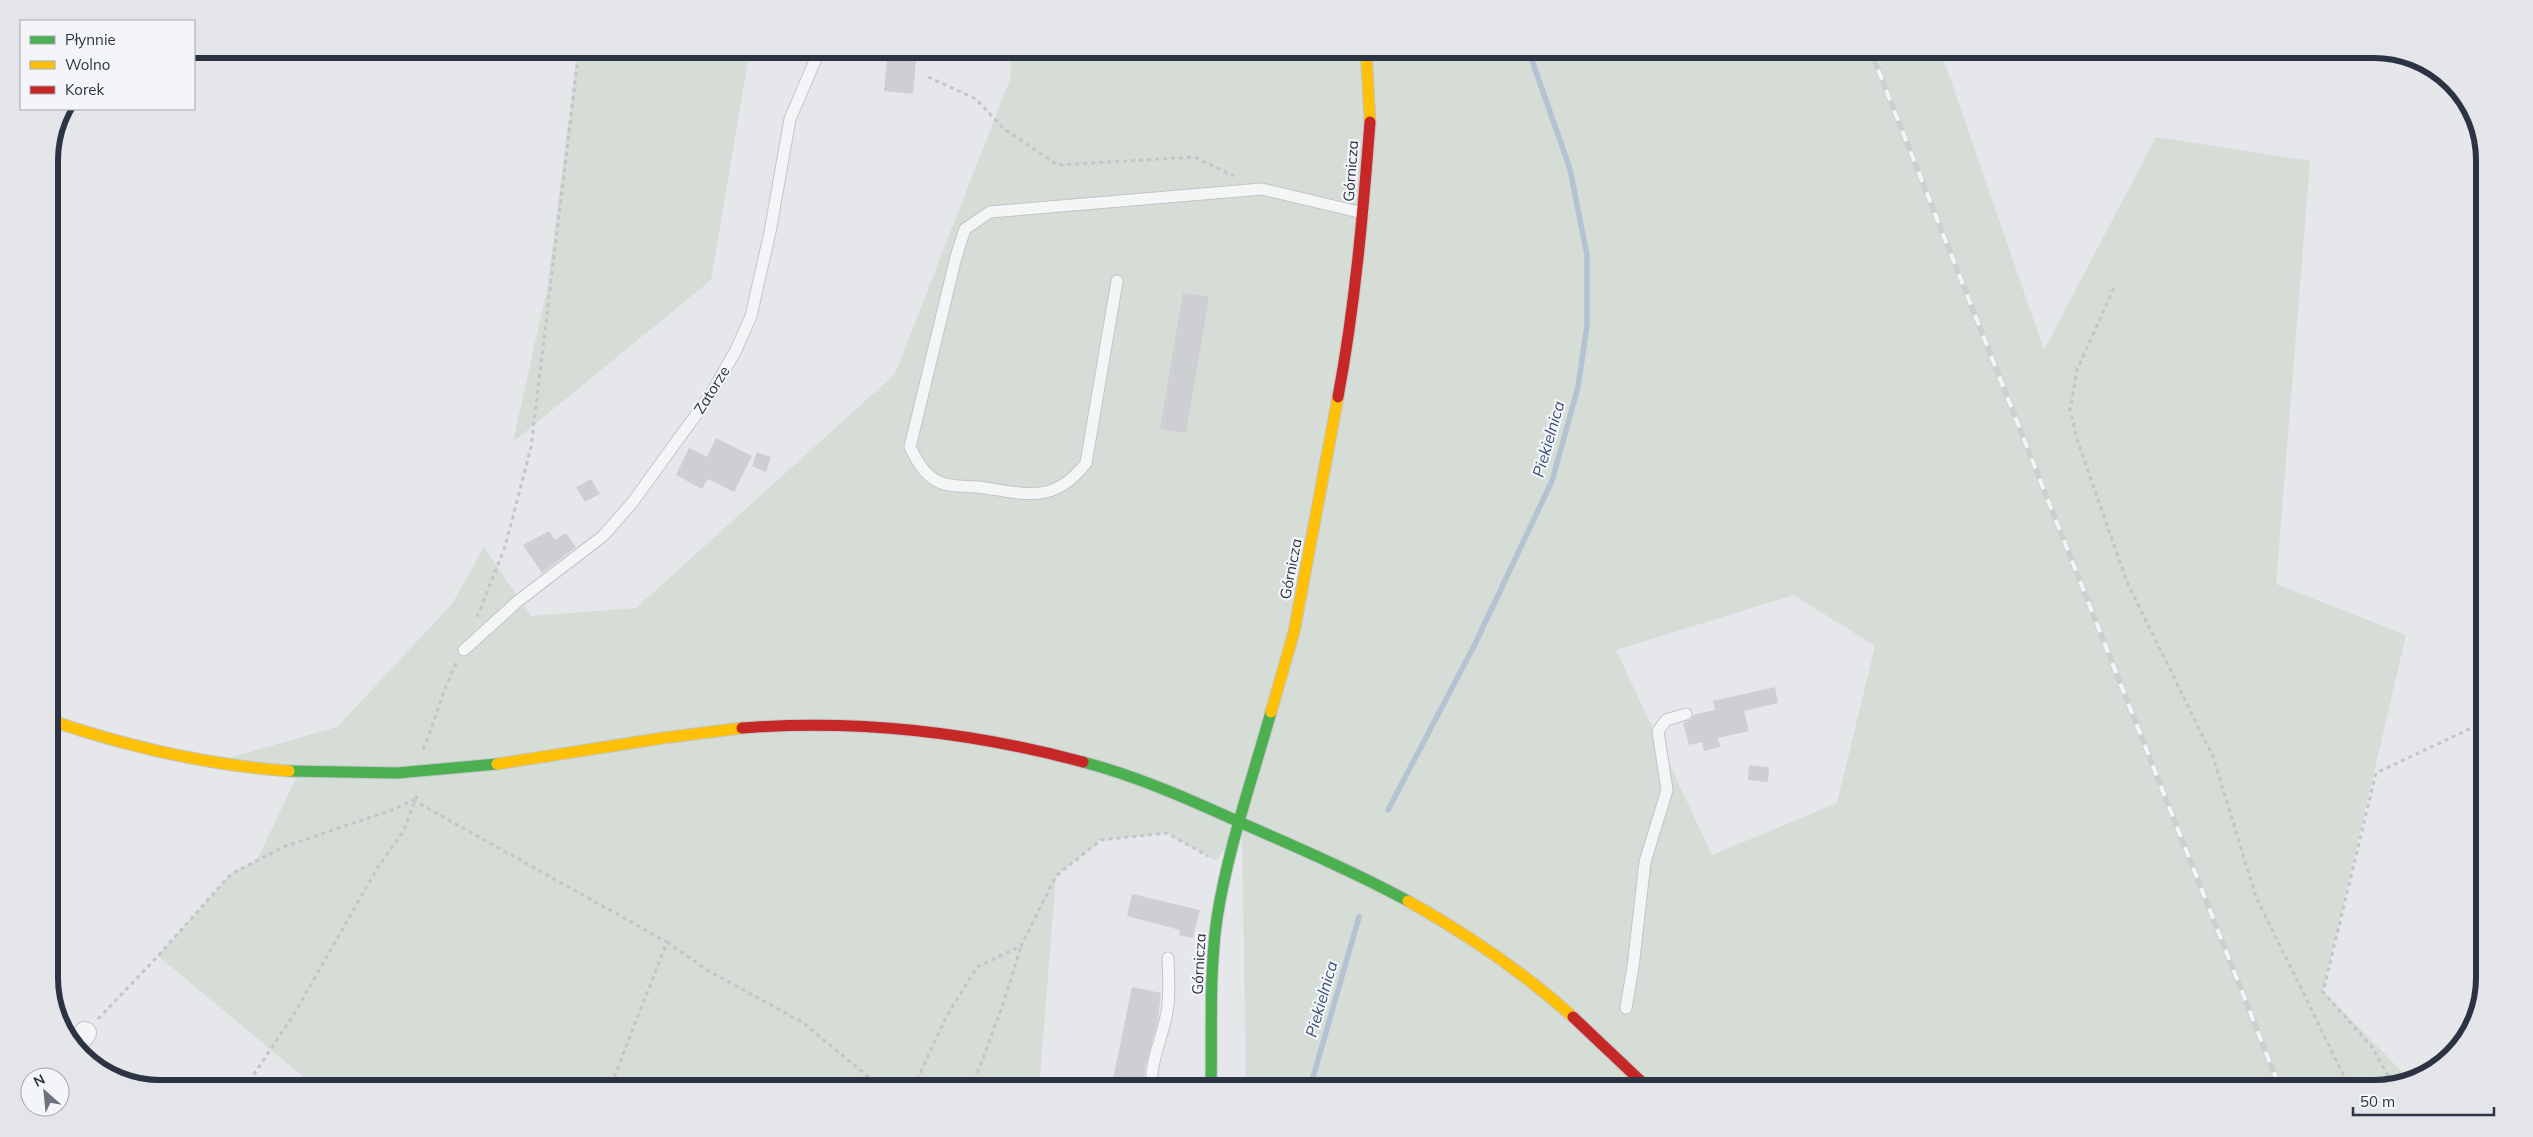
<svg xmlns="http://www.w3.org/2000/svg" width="2533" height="1137" font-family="Mulish,sans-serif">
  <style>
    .green { fill: #d5ddd6; fill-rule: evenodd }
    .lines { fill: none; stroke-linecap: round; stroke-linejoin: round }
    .stream { stroke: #b5c2d2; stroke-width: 5.5 }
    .building { fill: #cdcfd2 }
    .lane-casing { stroke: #c3c5c8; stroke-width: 13 }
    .street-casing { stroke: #c3c5c8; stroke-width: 24 }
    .fast-casing { stroke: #c3c5c8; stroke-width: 13 }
    .slow-casing { stroke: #c3c5c8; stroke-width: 13 }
    .jam-casing { stroke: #c3c5c8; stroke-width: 13 }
    .path { stroke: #c4c5c9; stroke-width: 3; stroke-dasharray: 4 4; stroke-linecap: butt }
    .lane { stroke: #f4f5f6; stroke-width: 11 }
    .street { stroke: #f4f5f6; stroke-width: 22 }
    .fast { stroke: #4caf50; stroke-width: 11 }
    .slow { stroke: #ffc107; stroke-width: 11 }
    .jam { stroke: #c62828; stroke-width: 11 }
    .rail-casing { stroke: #cecfd1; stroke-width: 5.5 }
    .rail { stroke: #f4f5f8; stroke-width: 4; stroke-dasharray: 11; stroke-linecap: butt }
    .labels { text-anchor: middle; stroke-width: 4.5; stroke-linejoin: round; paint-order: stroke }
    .street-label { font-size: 15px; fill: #2c3342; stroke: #f4f5f8 }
    .water-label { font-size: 16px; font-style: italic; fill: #384f74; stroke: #f4f5f8 }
    .rim { fill: none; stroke: #2c3342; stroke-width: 6 }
  </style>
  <rect width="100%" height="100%" fill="#e5e7ea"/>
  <path class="green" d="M578 49H750L711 280 513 442 547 289Z
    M1011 49H1940L2044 350 2156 137 2310 161 2276 584 2406 635 2323 991 2408 1078 2374 1088H1246L1242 824 1216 861 1167 833 1101 840 1056 876 1039 1088H317L158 956 231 874 257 860 299 772 215 762 337 727 452 604 484 547 531 616 636 608 895 374 1011 77ZM1794 595 1875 646 1837 803 1712 855 1616 650Z"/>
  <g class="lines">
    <path class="stream" d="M1388 810 1475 644 1552 481 1578 387 1587 326V255L1570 169 1528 49
      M1310 1088 1359 917"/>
  </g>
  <path class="building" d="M888 49H917L913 94 884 91Z
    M1183 293 1209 297 1186 433 1160 429Z
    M716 438 752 456 734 492 708 479 702 489 676 475 689 448 707 457Z
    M757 452 771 457 766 472 752 466Z
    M591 479 600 494 585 502 576 487Z
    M549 531 555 540 566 533 576 547 542 573 523 545Z
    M1775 687 1778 703 1744 711 1749 731 1718 738 1720 747 1704 751 1702 742 1689 745 1683 723 1691 719 1693 715 1715 710 1713 701Z
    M1749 765 1769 767 1768 782 1748 780Z
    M1132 894 1200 910 1193 938 1179 935 1180 930 1127 916Z
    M1132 987 1161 993 1158 1020 1145 1068 1144 1088 1112 1084Z"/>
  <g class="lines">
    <defs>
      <path id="lane" d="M1117 281 1086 463C1053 506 1024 493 978 487 966 486 949 487 939 482 924 475 917 461 910 447L956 257 965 229 990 212 1262 189 1363 213
        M464 650 518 601 603 536 632 503 711 394 736 350 751 316 770 232 790 119 820 49
        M1626 1008 1633 967 1645 862 1667 790 1658 731 1666 720 1686 714
        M1152 1088C1149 1063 1163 1037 1167 1012 1170 994 1169 976 1168 958"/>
      <path id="street" d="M75 1045 85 1033"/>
      <path id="fast" d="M1083 762C1140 777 1193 801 1246 825 1301 849 1356 873 1408 901
        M289 771 397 773 497 764
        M1211 1088C1212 1032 1209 973 1217 918 1228 848 1252 780 1271 712"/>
      <path id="slow" d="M1366 49 1370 122
        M1271 712 1294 632 1338 397
        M49 720C128 747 206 765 289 771
        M497 764 663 738 742 728
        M1408 901C1467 934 1523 972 1573 1017"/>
      <path id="jam" d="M1338 397C1355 306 1363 214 1370 122
        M742 728C858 719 971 732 1083 762
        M1573 1017 1648 1088"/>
    </defs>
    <use href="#lane" class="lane-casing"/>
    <use href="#street" class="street-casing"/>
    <use href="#fast" class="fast-casing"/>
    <use href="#slow" class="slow-casing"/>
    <use href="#jam" class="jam-casing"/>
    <path class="path" d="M928 77 976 99 1004 129 1058 165 1194 157 1234 176
      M2114 288 2077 370 2070 410 2078 442 2127 582 2213 757 2256 897 2350 1088
      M477 617 505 547 531 447 579 49
      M423 749C436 720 442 690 457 662
      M413 800 667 942 610 1088
      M667 942 707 970 802 1022 882 1088
      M98 1019 158 956 231 874 283 847 395 809 413 800
      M2392 1083 2372 1047 2323 992 2376 773 2484 722
      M245 1088 294 1014 378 867 403 832 418 793
      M918 1088V1078L946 1017 977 967 1021 946 1056 876 1101 840 1167 833 1208 856
      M972 1088 1004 1001 1021 947"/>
    <use href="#lane" class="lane"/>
    <use href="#street" class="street"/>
    <use href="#fast" class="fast"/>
    <use href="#slow" class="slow"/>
    <use href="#jam" class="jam"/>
    <defs>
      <path id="rail" d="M1870 49 2280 1088"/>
    </defs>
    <use href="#rail" class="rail-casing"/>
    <use href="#rail" class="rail"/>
  </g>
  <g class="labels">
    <g class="street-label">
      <text transform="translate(1351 171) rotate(-86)" y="5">Górnicza</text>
      <text transform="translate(712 390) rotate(-58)" y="5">Zatorze</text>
      <text transform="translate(1291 569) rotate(-79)" y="5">Górnicza</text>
      <text transform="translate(1199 964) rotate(-87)" y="5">Górnicza</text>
    </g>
    <g class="water-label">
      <text transform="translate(1548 439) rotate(-74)" y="6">Piekielnica</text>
      <text transform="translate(1321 999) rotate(-74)" y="6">Piekielnica</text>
    </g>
  </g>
  <path d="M0 0H2533V1137H0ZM160 58H2374A102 102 0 0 1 2476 160V978A102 102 0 0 1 2374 1080H160A102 102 0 0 1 58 978V160A102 102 0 0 1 160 58Z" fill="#e4e5e9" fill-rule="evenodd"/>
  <path class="rim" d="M160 58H2374A102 102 0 0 1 2476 160V978A102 102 0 0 1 2374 1080H160A102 102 0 0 1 58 978V160A102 102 0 0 1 160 58Z"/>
  <rect x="20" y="20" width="175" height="90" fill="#f4f5f8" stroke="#a4a7af"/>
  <rect x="30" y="36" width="25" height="8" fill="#4caf50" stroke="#a4a7af"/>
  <text x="65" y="45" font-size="15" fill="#2c3342">Płynnie</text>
  <rect x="30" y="61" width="25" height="8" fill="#ffc107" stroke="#a4a7af"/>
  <text x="65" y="70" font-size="15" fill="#2c3342">Wolno</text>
  <rect x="30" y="86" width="25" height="8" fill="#c62828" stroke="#a4a7af"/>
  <text x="65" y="95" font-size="15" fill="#2c3342">Korek</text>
  <g transform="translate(45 1092) rotate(333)"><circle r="24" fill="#f4f5f8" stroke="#a4a7af"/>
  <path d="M0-4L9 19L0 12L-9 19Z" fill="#6d727d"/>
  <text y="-8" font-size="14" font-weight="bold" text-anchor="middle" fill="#2c3342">N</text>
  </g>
  <path d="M2353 1107v8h141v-8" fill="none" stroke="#2c3342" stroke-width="2.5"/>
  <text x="2360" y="1107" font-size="15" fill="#2c3342" stroke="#f4f5f8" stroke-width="4" paint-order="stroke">50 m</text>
</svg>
